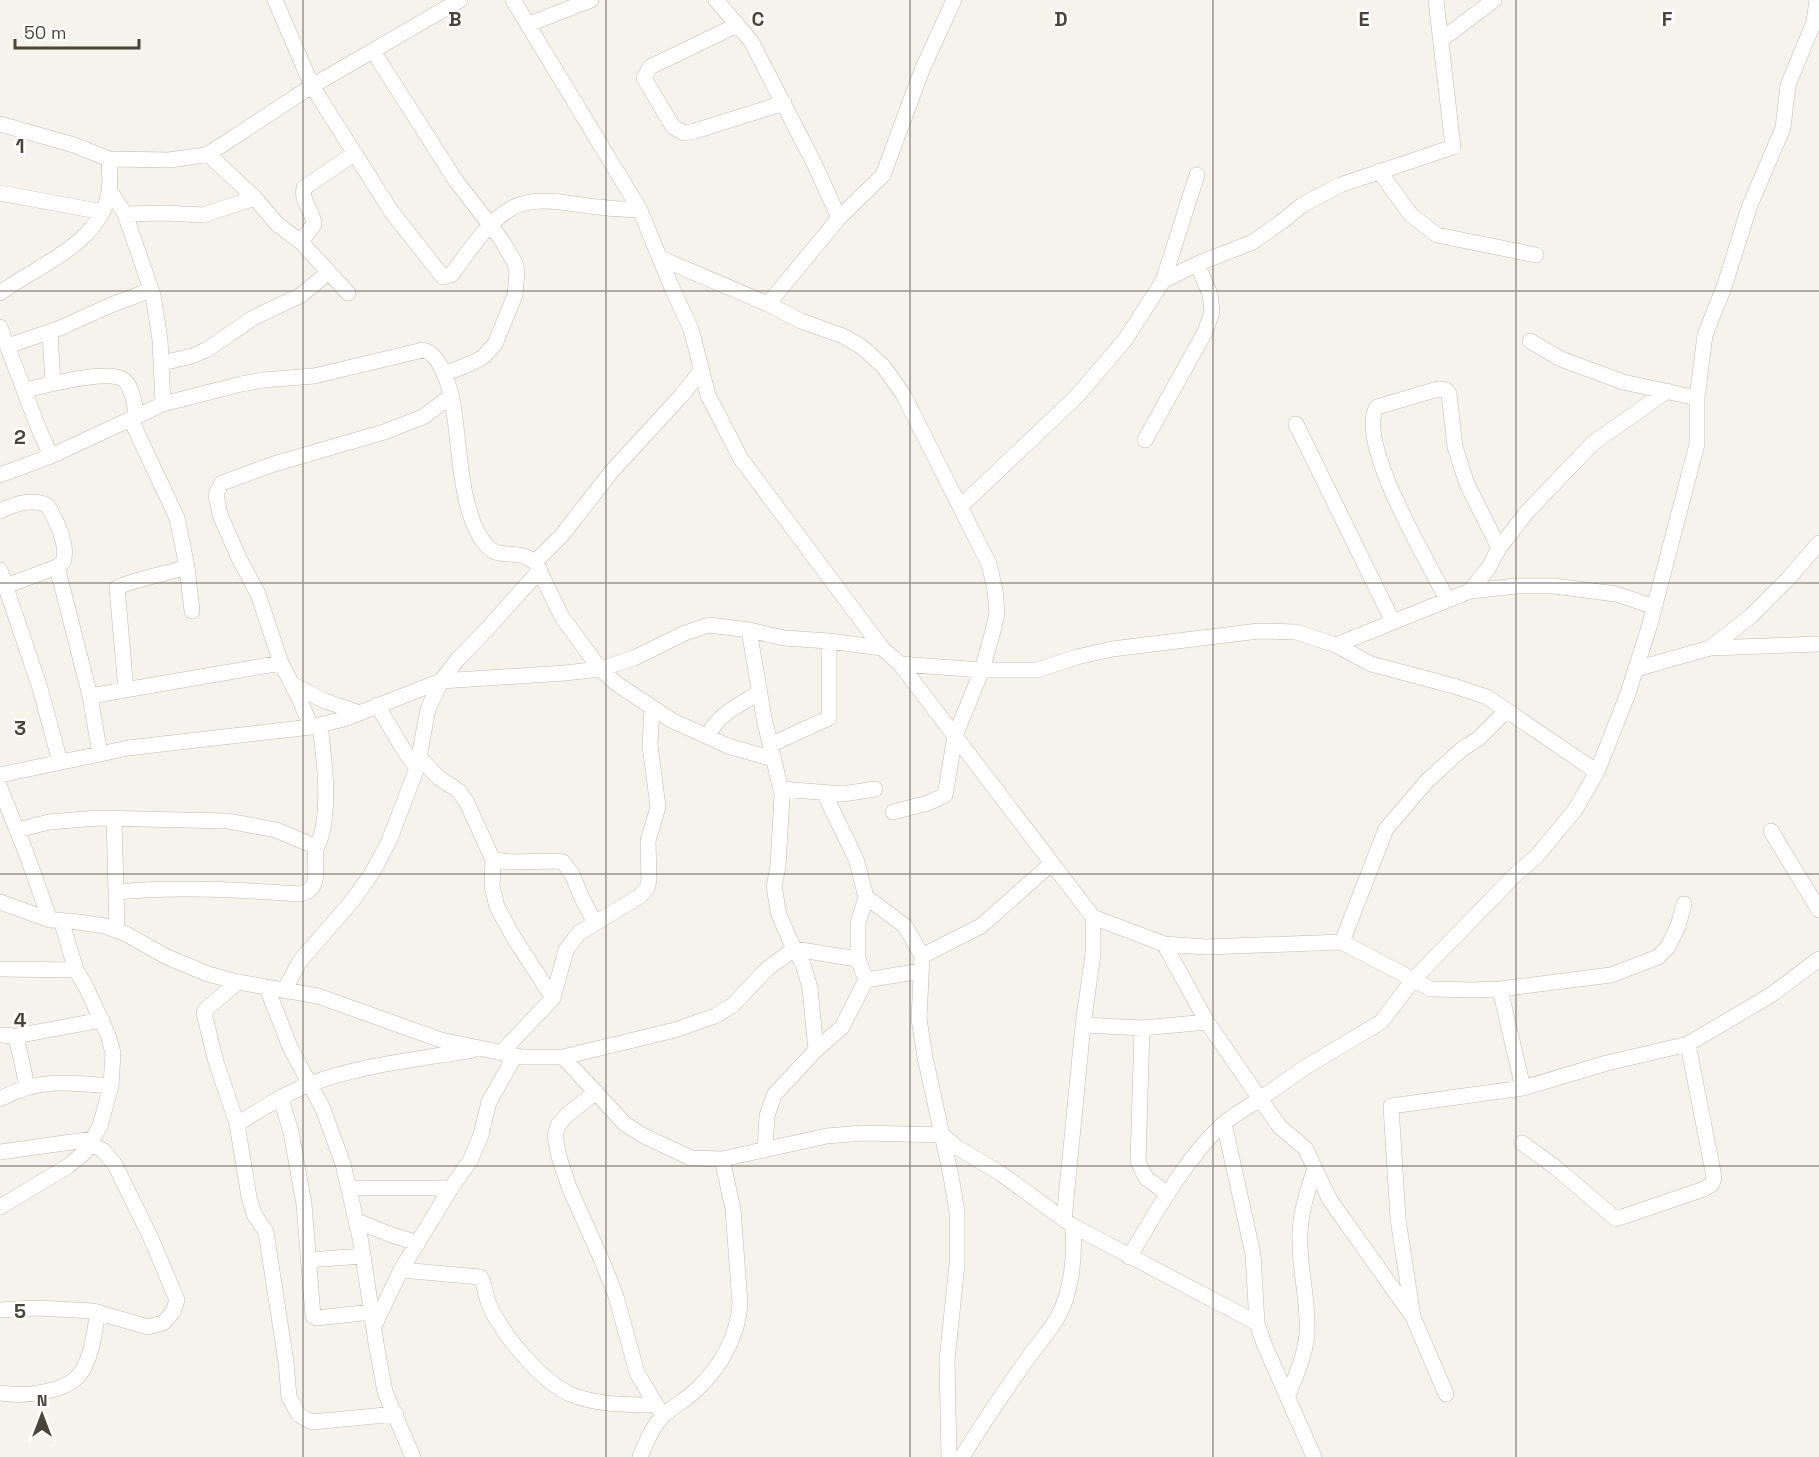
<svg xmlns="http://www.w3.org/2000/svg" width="1819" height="1457" font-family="'Space Grotesk',sans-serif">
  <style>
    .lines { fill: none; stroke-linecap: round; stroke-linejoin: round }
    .minor-casing { stroke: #c2bbae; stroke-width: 16 }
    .minor { stroke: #fff; stroke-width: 15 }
    .grid { fill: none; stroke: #4b4439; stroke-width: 1.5; stroke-opacity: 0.55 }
    .grid-label { font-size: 20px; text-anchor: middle; font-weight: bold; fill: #4b4439; stroke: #fff; stroke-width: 5; stroke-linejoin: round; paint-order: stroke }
  </style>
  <rect width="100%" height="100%" fill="#f6f3ec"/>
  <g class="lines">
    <defs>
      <path id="minor" d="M275 0 312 86 391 211 443 277 451 275C468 253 487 222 512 208 538 194 572 205 598 207 612 209 626 209 640 210
        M513 0 640 210 672 288 691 329 708 395 741 459 882 648 900 664 1093 917V954L1083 1025 1064 1220
        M716 0 751 41 813 161 839 218
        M529 24 591 0
        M737 25 650 67 644 78 673 127 684 133 695 131 784 103
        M1441 40 1494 0
        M373 51 456 181 501 239 515 263 517 272 515 295 495 344 483 357 472 363 444 374
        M0 124 74 145 109 159 169 160 198 156 208 154 222 145 312 86 460 0
        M208 154 255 198 277 224 301 242 348 293
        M1379 171 1411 215 1437 235 1536 255
        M110 191 125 214 153 295 160 340 163 404
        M0 193 103 212
        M125 214 164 213 203 215 255 198
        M301 242 314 224C313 210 301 202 304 188L355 153
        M660 258 768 304 801 321 843 336 862 347 883 366 903 394 989 564 995 590 997 613 993 631 982 670 955 736 945 795 928 803 893 812
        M1163 281 1197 264 1253 242 1284 220 1302 205 1340 185 1453 147 1436 0
        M0 293C38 265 100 244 109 192 111 181 109 169 109 159
        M768 304 839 218 883 175 922 70 954 0
        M0 327 40 432 51 456
        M50 332 53 383
        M1530 341 1561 359 1623 382 1697 398
        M8 346 60 328 111 305 151 290
        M162 363 192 356 208 349 253 318 301 295 329 272
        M25 390C43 386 109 368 124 380 133 387 134 405 137 416L163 404 241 384 263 380 314 376 423 350C439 353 448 382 451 395 461 437 457 515 488 547 497 556 507 553 518 555 525 555 530 559 535 562L562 617 600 669 617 684 671 720 728 746 773 759
        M131 420 177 518 187 567 192 611
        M1296 424 1393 622
        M1145 440 1205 332 1212 312 1210 294 1197 264
        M0 475 51 456 137 416
        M961 506 1077 396 1125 340 1163 281 1197 175
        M0 511C15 504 31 498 47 505 56 519 69 546 63 562L57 567 6 586
        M535 562 562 535 612 471 681 396 701 371
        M57 567 90 696 100 754
        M0 570 40 688 60 762
        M1470 591 1489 567 1499 548 1527 512 1593 443 1667 391
        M1447 599C1429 564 1355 441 1377 407L1438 389 1446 390 1449 394 1455 447 1467 484 1499 548
        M749 630 764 718 782 795 778 866 774 887 779 915 794 949 803 964 810 988 816 1050
        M1336 645 1470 591 1517 586H1554L1616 594 1655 607
        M1710 648 1819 644
        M900 664 982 670H1037L1077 657 1112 649 1259 631 1296 632 1336 645 1371 664 1454 686 1487 697 1597 772
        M1636 669 1710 648 1751 616 1787 580 1819 543
        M292 684 325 701 360 713
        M126 690 117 588C122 583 175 571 187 567
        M90 696 281 663
        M377 705 405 752 417 768
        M311 727 299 698 281 663 258 594 239 558 220 515 216 494 222 483 274 464 384 432 423 417 451 396
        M707 736C721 712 736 707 759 693
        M770 745 829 718V641
        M420 758 439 778 459 791 467 803 493 860 492 886 497 907 514 938 553 998
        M0 775 128 748 311 727 344 719 441 681 565 673 600 669 634 658 685 633 709 625 749 630 784 638 829 641 882 648
        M0 788 25 850 50 920
        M781 789 843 794 875 789
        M114 818 117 930
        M17 830 49 822 98 818 228 821 276 830 317 847
        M1771 831 1819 910
        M493 860 513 862 555 861 563 862 572 874 581 896 595 923
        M116 892C178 886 240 890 301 894 323 889 313 866 316 850 318 843 322 836 323 828 329 794 324 759 320 725
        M866 897 905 926 922 956 919 1019 925 1057 951 1176 957 1212V1264L947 1360 949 1457
        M0 902 50 920 71 921 105 926 126 934 167 957 208 974 238 982 318 996 441 1040 522 1057H563L625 1124 644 1136 691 1158 722 1159 827 1136 863 1133 943 1135 955 1146 1000 1173 1073 1226 1257 1323
        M1093 917 1164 944 1206 947 1342 942 1431 989 1472 990 1500 989 1611 975 1658 957 1668 947 1678 926 1684 904
        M1342 942 1386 829 1427 781 1462 749 1478 739 1506 711
        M922 956 981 926 1052 863
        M0 969 76 970
        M866 980 921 971
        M267 988 290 1047 323 1109 343 1164 361 1242 376 1343 385 1392 413 1457
        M1500 989 1523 1088
        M284 991 300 961 353 900 372 873 389 841 417 768 428 709 441 681 458 659 489 627 540 570
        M1083 1025 1142 1028 1207 1022
        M1142 1028 1138 1162 1146 1178 1168 1194
        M0 1035 16 1036 102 1020
        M16 1036 27 1086
        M501 1053 553 998 566 950 579 933 640 896 647 888 649 880 648 841 658 807 650 745 652 708
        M563 1057 675 1030 715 1016 733 1005 767 969 794 949 858 959V923L866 897 856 859 824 793
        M596 1092 567 1115 558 1125 555 1136 559 1157 569 1187 602 1261 616 1296 637 1373 663 1416
        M0 1099C38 1078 69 1082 111 1086
        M281 1099 291 1132 304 1204 313 1316 317 1318 371 1312
        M1224 1123 1253 1254 1257 1323 1264 1344 1314 1457
        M237 1124 216 1062 204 1013 205 1010 238 982
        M1522 1143 1555 1167 1616 1219 1704 1189 1712 1184 1714 1177 1688 1044
        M765 1150 767 1116 774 1095 816 1050 842 1027 866 980 858 959
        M0 1152 93 1139
        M349 1188H451
        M0 1207 68 1166 85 1152 100 1126 111 1086 113 1053 108 1035 86 987 76 970 61 920
        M357 1221 389 1234 418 1243
        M1129 1257C1156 1213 1184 1160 1222 1125 1233 1115 1248 1107 1260 1099L1207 1022 1164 944
        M308 1260 363 1256
        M401 1270 480 1277C485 1282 484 1291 487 1298 489 1307 494 1315 499 1323 513 1346 545 1383 570 1394 595 1405 629 1405 656 1405
        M0 1310 37 1308 93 1311 148 1327 163 1323 173 1312 177 1300 150 1236 115 1165 104 1151 91 1144
        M1413 1317 1330 1200 1305 1148 1280 1127 1260 1099 1304 1068 1381 1022 1413 980 1517 873 1536 857 1575 810 1597 772 1627 696 1650 624 1697 444V398L1705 335 1724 287 1750 205 1783 128 1788 85 1814 22 1817 0
        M374 1326 401 1270 451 1188 470 1161 481 1135 489 1102 515 1056
        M0 1393C23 1397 69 1393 82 1371 93 1353 94 1332 98 1312
        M1446 1394 1413 1317 1398 1219 1391 1106 1523 1088 1607 1063 1688 1044 1771 995 1819 959
        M1288 1395C1296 1376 1305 1355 1307 1334 1309 1299 1298 1266 1300 1232 1301 1210 1308 1189 1315 1169
        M396 1414 312 1422 299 1415 289 1397 286 1362 266 1232 254 1214 249 1197 237 1124C260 1110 284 1094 310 1084 360 1065 421 1059 473 1050
        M640 1457C646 1443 652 1427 663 1416 673 1406 686 1400 696 1390 720 1368 738 1336 740 1304L733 1209 722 1159
        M962 1457C981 1426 1002 1395 1023 1365 1033 1350 1046 1336 1056 1320 1072 1294 1075 1256 1073 1226"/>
    </defs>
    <use href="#minor" class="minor-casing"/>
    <use href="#minor" class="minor"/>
  </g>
  <path class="grid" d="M303 0V1457M606 0V1457M910 0V1457M1213 0V1457M1516 0V1457M0 291H1819M0 583H1819M0 874H1819M0 1166H1819"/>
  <g class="grid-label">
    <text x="455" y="26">B</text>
    <text x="758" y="26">C</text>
    <text x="1061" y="26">D</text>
    <text x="1364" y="26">E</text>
    <text x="1667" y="26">F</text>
    <text x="20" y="153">1</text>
    <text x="20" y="444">2</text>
    <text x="20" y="735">3</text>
    <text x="20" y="1027">4</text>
    <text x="20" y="1318">5</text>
  </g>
  <g transform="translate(42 1415)" stroke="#ffffff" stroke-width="4.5" paint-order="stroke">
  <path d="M0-4.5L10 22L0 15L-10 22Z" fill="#4b4439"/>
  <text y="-9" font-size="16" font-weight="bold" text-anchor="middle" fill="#4b4439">N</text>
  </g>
  <path d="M15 39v9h124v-9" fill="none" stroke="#4b4439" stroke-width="3"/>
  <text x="24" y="39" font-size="18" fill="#4b4439" stroke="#ffffff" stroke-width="4.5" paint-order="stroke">50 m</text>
</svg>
